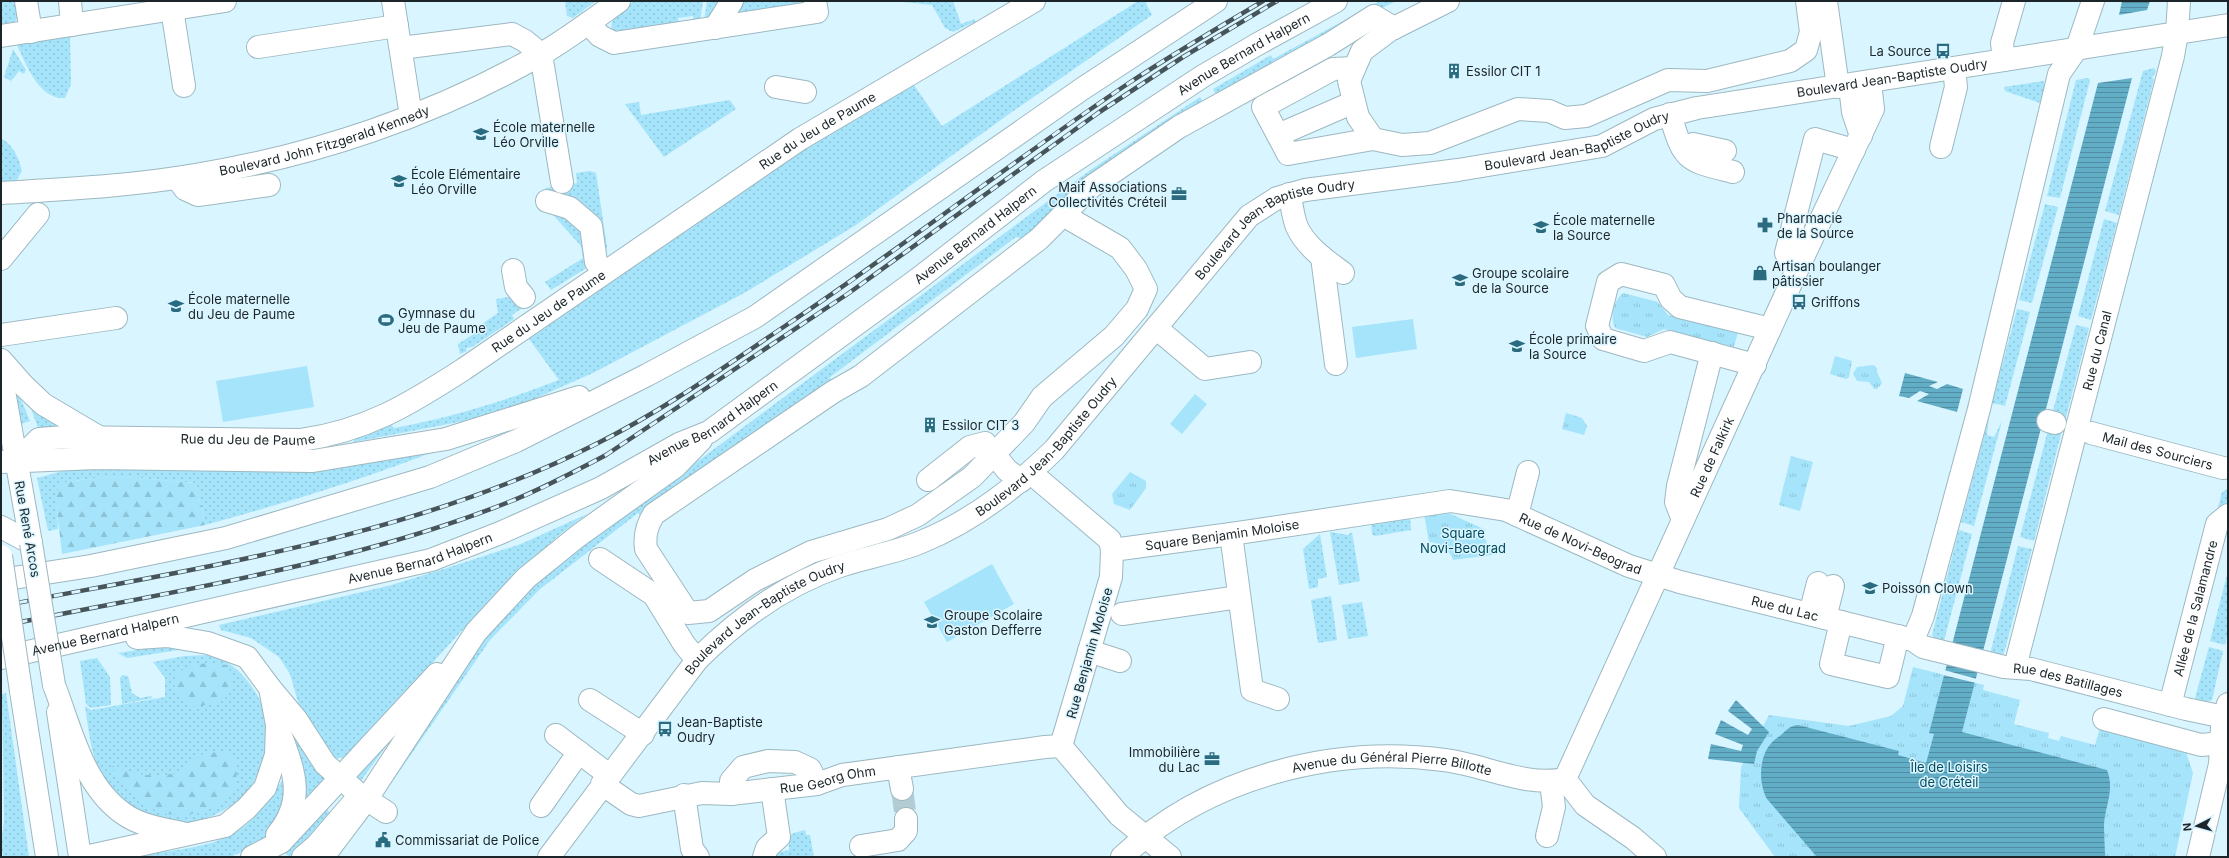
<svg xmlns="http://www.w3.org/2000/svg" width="2229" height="858" font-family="Inter,sans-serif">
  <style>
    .grass { fill: url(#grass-dots) }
    .forest { fill: url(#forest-firs) }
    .park { fill: url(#park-tufts) }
    .pitch { fill: #a5e4fa }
    .water { fill: url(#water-rules) }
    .pier { fill: #d9f5ff }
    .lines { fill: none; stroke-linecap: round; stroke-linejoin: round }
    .minor-tunnel { stroke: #b3ccd4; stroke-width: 22; stroke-dasharray: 22 11; stroke-linecap: butt }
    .minor-casing { stroke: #9db8c1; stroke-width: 24 }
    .highway-casing { stroke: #9db8c1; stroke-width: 24 }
    .minor { stroke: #fff; stroke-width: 22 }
    .highway { stroke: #fff; stroke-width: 22 }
    .rail-casing { stroke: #47555a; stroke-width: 4.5 }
    .rail { stroke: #d9f5ff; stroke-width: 3; stroke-dasharray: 9; stroke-linecap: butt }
    .minor-bridge-casing { stroke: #9db8c1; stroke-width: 24; stroke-linecap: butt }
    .minor-bridge { stroke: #fff; stroke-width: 22 }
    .labels { text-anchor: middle; stroke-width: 3; stroke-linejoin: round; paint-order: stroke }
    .poi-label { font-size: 13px; fill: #1c262a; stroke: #d9f5ff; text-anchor: start }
    .street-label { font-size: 13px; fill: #1c262a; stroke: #d9f5ff }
    .park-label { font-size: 13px; fill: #044a5b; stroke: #d9f5ff }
  </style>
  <defs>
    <pattern id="grass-dots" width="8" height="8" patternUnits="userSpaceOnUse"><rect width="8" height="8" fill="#a5e4fa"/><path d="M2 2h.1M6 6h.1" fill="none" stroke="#8dc3d6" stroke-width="1.8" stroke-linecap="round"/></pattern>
    <pattern id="forest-firs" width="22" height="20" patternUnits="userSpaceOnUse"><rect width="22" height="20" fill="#a5e4fa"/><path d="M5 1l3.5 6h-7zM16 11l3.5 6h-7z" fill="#8dc3d6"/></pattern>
    <pattern id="park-tufts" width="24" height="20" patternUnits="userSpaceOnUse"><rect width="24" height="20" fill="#a5e4fa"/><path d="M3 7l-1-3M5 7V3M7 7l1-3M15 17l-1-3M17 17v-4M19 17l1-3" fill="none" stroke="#8dc3d6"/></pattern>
    <pattern id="water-rules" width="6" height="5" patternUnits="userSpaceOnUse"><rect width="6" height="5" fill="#63aec7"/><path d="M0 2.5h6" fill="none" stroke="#518da2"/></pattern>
  </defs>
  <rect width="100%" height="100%" fill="#d9f5ff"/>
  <path class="grass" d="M1 1H18L21 15 14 22 1 24Z
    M565 1H596L573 18 567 16Z
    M634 1H703L700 22 694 23 693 16 678 18 679 25 620 34 612 32C608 17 624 9 634 1Z
    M707 1H728L704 21Z
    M737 1H804L799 6 726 18Z
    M894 1H953L961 24 975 19V22L953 32 945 28 932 5Z
    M1138 1H1145L1152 15 1009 114 856 225 746 292 593 373 520 405 464 421 354 442V437L390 423 394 428C451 418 505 401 559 380L529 339 816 140 914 85 942 126Z
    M1380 1H1396L1347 26 1219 101 1213 89 1271 55 1273 59Z
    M70 37 71 84 65 98C39 100 26 64 17 45Z
    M13 49 26 70 24 74 19 71 11 81 4 77Z
    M2154 68 2156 71 2152 78 2154 79 2119 215 2105 211 2143 71Z
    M2088 78 2090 80 2060 198 2047 196 2076 80Z
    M2044 81 2046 93 2043 104 2005 91 2004 87Z
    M1200 97 1206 107 1030 241 1016 237 829 378 841 383 640 516 638 513 539 590 490 640 390 785 388 775 475 647 514 602 554 568 1044 204 1092 169Z
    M730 100 736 109 664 157 625 104 639 102 641 115Z
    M1 138C13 145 19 158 22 171L16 181H1Z
    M590 171 596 173 607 247 605 257 554 194 545 188 577 183 576 173Z
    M2045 204 2058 207 2032 303 2019 300Z
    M546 207 587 230 593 264 551 290 545 282 583 258 581 246Z
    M2104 219 2117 223 2091 320 2078 316Z
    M515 293 525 306 512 315 514 319 472 347 466 348 467 351 460 354 458 344 477 332 476 328 498 313 496 299 509 297Z
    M2017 309 2030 312 2005 406 1992 403Z
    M2076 325 2089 328 2065 421 2051 418Z
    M16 387 30 421 21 424 13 389Z
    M29 403 62 427 38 428Z
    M1989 418 1987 435 1994 437 2002 421 1974 526 1961 522Z
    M2048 430 2061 434 2034 541 2020 537Z
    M433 452C358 481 282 504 205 525L196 483 126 477 93 478 63 483 56 494 58 529 48 531 37 478 63 471 105 468Z
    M2228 489V502L2218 508 2222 492Z
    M587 514 558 536 500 589 346 757 333 759 304 723 290 674 279 657 251 638 221 630 219 625 388 586 447 568 521 544Z
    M1410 517 1411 530 1375 536 1372 534 1371 523Z
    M1959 530 1972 534 1944 641 1935 639 1932 635Z
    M1330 532 1348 535 1352 532 1360 581 1339 585Z
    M1320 534 1327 577 1318 579V587L1309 589 1303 549Z
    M2018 546 2032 549 2004 653 2001 656 1990 654Z
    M2228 571V632L2225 645 2210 641Z
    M1331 596 1337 640 1318 643 1311 600Z
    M1362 602 1368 636 1348 639 1342 605Z
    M169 645 185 649 127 658 118 653Z
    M2209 647 2223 651 2212 700C2205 703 2200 703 2195 698Z
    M208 655C229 659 243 673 254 690 264 704 268 722 267 739 263 824 150 855 105 782 91 759 89 732 85 706L91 710 165 697V678L153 662 184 656Z
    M97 658 110 677 111 705 91 708 86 704 80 661Z
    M122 675 128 676 132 693 140 698 151 696 153 698 122 704 120 678Z
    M6 693 29 857H3L1 847 4 820 2 694Z
    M292 733 300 736 329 778 303 817 289 741Z
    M383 741 387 745 360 782 354 780Z
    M289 778 274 833 258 845 230 857H118C154 852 209 851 239 830 257 818 271 797 283 779Z
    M325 807 331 814 294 857H289L284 851Z
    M805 830 806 835H810L814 857H773L780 852 789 850V836L794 833Z"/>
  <path class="forest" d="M126 477 196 483 205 525 62 554 55 494 63 483 93 478Z
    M208 663 227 665C235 678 235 696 218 702 210 705 199 706 190 707L174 692 175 674 191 665Z
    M225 752 236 761C237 772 238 787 230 796 218 812 180 818 162 813 150 810 123 788 117 778 115 774 114 770 112 766L137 774 159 776 178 773 204 753Z"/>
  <path class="park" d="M1623 293 1658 302 1668 315 1738 332 1734 347 1664 329 1647 337 1615 328C1610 317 1613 301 1623 293Z
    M1835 356 1852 361 1849 377 1846 379 1830 374Z
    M1873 365 1877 368V372L1882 383 1877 389H1874L1869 382 1857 381 1853 374 1857 367Z
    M1566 413 1582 418 1587 426 1584 435 1562 429Z
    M1791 456 1813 462 1800 511 1779 505Z
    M1130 472 1146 481V488L1130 510 1114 504 1112 494Z
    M1444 511 1486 530 1483 537 1486 540 1487 544 1494 548 1492 552 1494 553 1492 555 1453 560C1449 549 1441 543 1429 542L1424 514Z
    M1913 667 1984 685 1983 690 2020 700 2014 724 2049 733 2048 738 2059 741 2061 736 2095 745 2101 724 2185 749 2193 773 2175 857H1775L1739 808 1741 767 1769 715 1849 726 1891 716 1903 706Z"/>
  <path class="pitch" d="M1413 319 1417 349 1356 358 1352 327Z
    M307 366 314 407 223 422 216 381Z
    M1195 394 1207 404 1182 434 1170 424Z
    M992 564 1014 604 947 642 924 602Z"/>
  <path class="water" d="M2122 1H2150L2147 10 2119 15Z
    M2132 78 1962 732 2107 770C2115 790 2105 806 2104 825 2104 836 2105 847 2105 857H1817L1767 799C1757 781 1759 750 1777 738 1785 733 1787 726 1798 725L1899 751 1898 755 1926 763 1934 734 1929 733 2098 83Z
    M1905 373 1938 382 1929 386 1937 389 1947 384 1963 389 1957 412 1917 401 1929 394 1920 391 1909 398 1899 396Z
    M1736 700 1769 732 1757 751 1754 764 1708 759 1711 744 1741 751 1743 745 1715 734 1721 720 1748 735 1752 729 1728 711Z"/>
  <path class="pier" d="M1944 670 1977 679 1976 683 1943 675Z"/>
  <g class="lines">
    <path class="minor-tunnel" d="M902 789 906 819"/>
    <defs>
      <g id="minor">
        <path d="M26 1 31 32"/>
        <path d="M70 1 72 25"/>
        <path d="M393 1 411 116"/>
        <path d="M1448 1 1390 30 1362 51 1349 81 1358 117 1373 139 1402 145 1430 143 1518 109 1549 111 1565 118 1586 116 1668 80 1707 81 1790 61 1806 50 1811 32 1807 1"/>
        <path d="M1826 1 1838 87"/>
        <path d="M172 9 184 86"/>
        <path d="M588 23 600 36 614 43 817 12 815 1"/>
        <path d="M715 28 732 1"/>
        <path d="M1 36 225 1"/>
        <path d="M258 47 397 26"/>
        <path d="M401 48 512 34 525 41 541 54 562 182"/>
        <path d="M2004 60 2002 43 2014 1"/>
        <path d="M1354 68 1333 69 1263 107 1288 154 1373 139"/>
        <path d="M1850 86 1853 112 1861 136"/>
        <path d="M776 87 805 92"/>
        <path d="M1670 114C1684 162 1686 160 1733 172"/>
        <path d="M1278 135 1354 102"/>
        <path d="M1682 147 1693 144 1725 151"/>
        <path d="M1941 147 1956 87 1954 68"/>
        <path d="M177 178 185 189 198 195 269 185"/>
        <path id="s1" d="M1 193C66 189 131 186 195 175 314 156 435 115 540 55 567 39 593 20 619 1"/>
        <path d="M1289 194C1292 204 1293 218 1297 227 1306 247 1327 261 1343 273"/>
        <path d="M547 201 570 208 591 226 596 262 605 272"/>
        <path d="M1063 215 1120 248 1136 269 1146 289 1137 309 1114 336 1042 397 1024 423 972 477 918 515 888 529 811 552 755 580 709 611 688 613 646 549C644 535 647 525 654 514L833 392 861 376 1039 239 1091 187 1179 127 1328 45 1374 16 1394 28"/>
        <path d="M1322 257 1336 364"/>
        <path d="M1 259 38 214"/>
        <path d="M513 270 516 287 524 297"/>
        <path d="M1797 270 1786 253 1815 139 1854 150"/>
        <path d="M1156 328 1205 369 1250 362"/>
        <path d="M1 335 116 318"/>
        <path d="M1 360 23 385 43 404 97 436"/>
        <path d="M1755 365 1670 342 1644 351 1603 339 1597 326 1608 282 1621 274 1664 285 1671 299 1680 307 1770 329"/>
        <path d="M1 374 31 543"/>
        <path d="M2048 421 2055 423"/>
        <path id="s2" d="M2091 433 2223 468"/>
        <path id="s3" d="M17 461 39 439 65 437 301 440C366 431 410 404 464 369L800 139 1034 1"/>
        <path d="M1031 473 1110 540 1112 550 1111 577 1061 746"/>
        <path d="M928 480 970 447 985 443 1007 470 1021 481"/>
        <path d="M1517 515 1528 472"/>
        <path d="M1683 520 1676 502 1678 486 1712 353"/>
        <path d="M1231 534 1252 690 1278 699"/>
        <path id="s4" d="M1120 549 1231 534 1450 501 1506 510 1629 566 1680 582 1913 640 1923 647 2004 667 2031 669 2186 709 2224 717"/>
        <path d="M600 559 654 595 684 644 697 660"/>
        <path d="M1122 614 1239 597"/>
        <path d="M1810 614 1818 583"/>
        <path d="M1825 618 1833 586"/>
        <path d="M1841 622 1831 664 1888 677 1898 636"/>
        <path d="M1913 640 1923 616 1979 409 2059 74 2077 48 2093 1"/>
        <path d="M1089 651 1120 661"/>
        <path id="s5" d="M2015 667 2173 56 2177 33 2179 1"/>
        <path d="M270 688 296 719 325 764 360 795 317 845 303 857"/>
        <path d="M21 691 47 857"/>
        <path d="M590 700 643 734"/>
        <path id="s6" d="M2170 705 2217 524 2228 515"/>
        <path d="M58 712 80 857"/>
        <path d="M2104 719 2201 745 2222 743"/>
        <path d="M556 735 609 775"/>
        <path d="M1061 746 1119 815 1170 857"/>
        <path d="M898 767 902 789"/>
        <path id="s7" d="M1565 779 1797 270 1873 109 1870 82"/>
        <path d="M1565 779 1585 805 1633 838 1655 857"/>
        <path id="s8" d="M602 784 631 804 639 806 702 793 731 794 817 784 842 775 1045 747 1061 746"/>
        <path d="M731 794V781L743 767 768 761 795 762 810 769 817 784"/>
        <path d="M360 795 386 812"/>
        <path d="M684 795 692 849 698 857"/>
        <path d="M541 806 579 752"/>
        <path d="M1547 836 1554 807 1551 782"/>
        <path d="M861 846 898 840 906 831V819"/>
        <path id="s9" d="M549 857 697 660C738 619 784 585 840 566 866 557 895 553 921 542 971 522 1016 487 1054 450L1249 216 1277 198 1305 190 1458 170 1602 146 1654 119 1697 108 2228 25"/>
        <path d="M764 857 767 848 779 837 772 789"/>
        <path id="s10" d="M1122 857C1205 778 1332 745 1444 760 1485 765 1524 787 1565 779"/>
        <path d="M2198 857 2220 764 2222 727 2228 704"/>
      </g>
      <g id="highway">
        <path d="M1 462 96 458 313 461 446 439 579 397"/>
        <path d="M1 527 31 543"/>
        <path d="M1 580 91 566 226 538 430 477 516 441 647 375 755 317 1082 89 1216 1"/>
        <path id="s11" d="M1 658 431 560 500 533 601 488 679 444 709 432 918 279 1044 181 1203 76 1256 45 1336 1"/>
        <path d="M54 685C71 729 83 786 124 814 141 826 163 829 182 833"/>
        <path d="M277 835C306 800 294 771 280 733"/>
        <path d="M85 857 225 826 247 808 265 788 276 755 277 725 270 688 247 657 208 643 167 636 137 638"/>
        <path d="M252 857 281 842 437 674"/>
        <path d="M323 857 366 800 476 632 526 578 578 536 676 466 701 440"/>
      </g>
    </defs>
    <use href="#minor" class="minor-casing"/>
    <use href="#highway" class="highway-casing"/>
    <use href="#minor" class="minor"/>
    <use href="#highway" class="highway"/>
    <defs>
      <path id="rail" d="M1 606C202 567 413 537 598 443 664 410 724 367 785 326 902 248 1012 161 1129 83 1173 54 1218 28 1263 1
        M1 626C171 591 347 566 509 502 542 489 574 472 606 455L849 293 1098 113 1183 57 1277 1"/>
    </defs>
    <use href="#rail" class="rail-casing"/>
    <use href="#rail" class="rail"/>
    <defs>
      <path id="minor-bridge" d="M31 543 54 685
        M1 556 21 691"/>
    </defs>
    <use href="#minor-bridge" class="minor-bridge-casing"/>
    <use href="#minor-bridge" class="minor-bridge"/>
  </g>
  <defs>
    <symbol id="bus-bare" viewBox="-9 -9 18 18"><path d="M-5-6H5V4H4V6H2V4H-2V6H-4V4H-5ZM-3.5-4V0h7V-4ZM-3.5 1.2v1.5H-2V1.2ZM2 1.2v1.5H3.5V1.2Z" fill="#2a6b7f" stroke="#d9f5ff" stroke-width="2.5" paint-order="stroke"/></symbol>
    <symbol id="building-bare" viewBox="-9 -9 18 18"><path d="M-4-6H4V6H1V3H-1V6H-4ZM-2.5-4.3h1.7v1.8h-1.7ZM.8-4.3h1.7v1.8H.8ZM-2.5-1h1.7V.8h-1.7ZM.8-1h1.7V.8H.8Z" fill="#2a6b7f" stroke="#d9f5ff" stroke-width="2.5" paint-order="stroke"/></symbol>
    <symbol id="school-bare" viewBox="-9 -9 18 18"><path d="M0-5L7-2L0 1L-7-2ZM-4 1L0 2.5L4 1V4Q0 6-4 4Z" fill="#2a6b7f" stroke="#d9f5ff" stroke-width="2.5" paint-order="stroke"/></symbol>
    <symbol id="office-bare" viewBox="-9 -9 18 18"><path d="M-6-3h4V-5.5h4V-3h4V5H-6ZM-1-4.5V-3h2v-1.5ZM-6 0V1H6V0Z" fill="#2a6b7f" stroke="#d9f5ff" stroke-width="2.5" paint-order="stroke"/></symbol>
    <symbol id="pharmacy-bare" viewBox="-9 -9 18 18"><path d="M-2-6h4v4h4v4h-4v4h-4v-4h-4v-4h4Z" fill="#2a6b7f" stroke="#d9f5ff" stroke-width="2.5" paint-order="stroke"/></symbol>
    <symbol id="shop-bare" viewBox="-9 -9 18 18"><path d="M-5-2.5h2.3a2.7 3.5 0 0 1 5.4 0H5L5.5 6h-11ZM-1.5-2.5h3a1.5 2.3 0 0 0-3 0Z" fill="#2a6b7f" stroke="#d9f5ff" stroke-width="2.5" paint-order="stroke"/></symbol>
    <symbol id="stadium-bare" viewBox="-9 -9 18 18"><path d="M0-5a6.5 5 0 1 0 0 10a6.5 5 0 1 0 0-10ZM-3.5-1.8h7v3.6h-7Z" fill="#2a6b7f" stroke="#d9f5ff" stroke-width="2.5" paint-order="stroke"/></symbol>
    <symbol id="civic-bare" viewBox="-9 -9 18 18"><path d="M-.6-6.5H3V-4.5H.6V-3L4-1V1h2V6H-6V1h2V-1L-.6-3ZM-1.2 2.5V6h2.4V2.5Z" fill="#2a6b7f" stroke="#d9f5ff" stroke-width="2.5" paint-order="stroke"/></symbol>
  </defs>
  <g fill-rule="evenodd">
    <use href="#bus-bare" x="1932" y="40" width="22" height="22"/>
    <use href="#building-bare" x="1443" y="60" width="22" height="22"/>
    <use href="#school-bare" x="470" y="123" width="22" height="22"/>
    <use href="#school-bare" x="388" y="170" width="22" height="22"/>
    <use href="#office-bare" x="1168" y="183" width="22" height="22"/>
    <use href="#pharmacy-bare" x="1754" y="214" width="22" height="22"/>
    <use href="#school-bare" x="1530" y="216" width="22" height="22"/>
    <use href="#shop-bare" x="1749" y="262" width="22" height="22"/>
    <use href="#school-bare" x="1449" y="269" width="22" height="22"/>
    <use href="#bus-bare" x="1788" y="291" width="22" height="22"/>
    <use href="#school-bare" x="165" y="295" width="22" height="22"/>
    <use href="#stadium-bare" x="375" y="309" width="22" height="22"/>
    <use href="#school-bare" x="1506" y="335" width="22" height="22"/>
    <use href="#building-bare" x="919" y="414" width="22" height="22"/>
    <use href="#school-bare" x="1859" y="577" width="22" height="22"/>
    <use href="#school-bare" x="921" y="611" width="22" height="22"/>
    <use href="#bus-bare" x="654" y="718" width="22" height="22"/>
    <use href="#office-bare" x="1201" y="748" width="22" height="22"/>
    <use href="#civic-bare" x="372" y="829" width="22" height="22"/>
  </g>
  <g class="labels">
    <g class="poi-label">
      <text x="1931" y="56" text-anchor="end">La Source</text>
      <text x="1466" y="76">Essilor CIT 1</text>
      <text x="493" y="132">École maternelle<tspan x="493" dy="15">Léo Orville</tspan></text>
      <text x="411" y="179">École Elémentaire<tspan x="411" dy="15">Léo Orville</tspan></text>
      <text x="1167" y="192" text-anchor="end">Maif Associations<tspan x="1167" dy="15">Collectivités Créteil</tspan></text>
      <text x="1777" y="223">Pharmacie<tspan x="1777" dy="15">de la Source</tspan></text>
      <text x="1553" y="225">École maternelle<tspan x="1553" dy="15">la Source</tspan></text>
      <text x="1772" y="271">Artisan boulanger<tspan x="1772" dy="15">pâtissier</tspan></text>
      <text x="1472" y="278">Groupe scolaire<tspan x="1472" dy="15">de la Source</tspan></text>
      <text x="188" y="304">École maternelle<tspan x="188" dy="15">du Jeu de Paume</tspan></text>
      <text x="1811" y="307">Griffons</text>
      <text x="398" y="318">Gymnase du<tspan x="398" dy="15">Jeu de Paume</tspan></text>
      <text x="1529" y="344">École primaire<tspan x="1529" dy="15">la Source</tspan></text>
      <text x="942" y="430">Essilor CIT 3</text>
      <text x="1882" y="593">Poisson Clown</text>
      <text x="944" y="620">Groupe Scolaire<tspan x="944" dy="15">Gaston Defferre</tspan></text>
      <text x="677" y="727">Jean-Baptiste<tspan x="677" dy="15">Oudry</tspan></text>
      <text x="1200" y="757" text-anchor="end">Immobilière<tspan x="1200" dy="15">du Lac</tspan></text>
      <text x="395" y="845">Commissariat de Police</text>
    </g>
    <g class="street-label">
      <text dy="5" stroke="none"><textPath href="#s11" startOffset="1403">Avenue Bernard Halpern</textPath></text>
      <text dy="5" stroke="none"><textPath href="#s9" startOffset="1634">Boulevard Jean-Baptiste Oudry</textPath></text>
      <text dy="5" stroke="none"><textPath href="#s3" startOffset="899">Rue du Jeu de Paume</textPath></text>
      <text dy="5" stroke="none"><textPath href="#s1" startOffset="329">Boulevard John Fitzgerald Kennedy</textPath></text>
      <text dy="5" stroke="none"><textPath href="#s9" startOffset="1311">Boulevard Jean-Baptiste Oudry</textPath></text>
      <text dy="5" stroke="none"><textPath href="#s9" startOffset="987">Boulevard Jean-Baptiste Oudry</textPath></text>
      <text dy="5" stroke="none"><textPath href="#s11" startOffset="1079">Avenue Bernard Halpern</textPath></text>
      <text dy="5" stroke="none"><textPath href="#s3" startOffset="575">Rue du Jeu de Paume</textPath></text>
      <text dy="5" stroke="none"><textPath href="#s5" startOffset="327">Rue du Canal</textPath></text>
      <text dy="5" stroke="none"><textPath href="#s11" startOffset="755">Avenue Bernard Halpern</textPath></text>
      <text dy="5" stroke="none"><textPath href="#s3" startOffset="240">Rue du Jeu de Paume</textPath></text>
      <text dy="5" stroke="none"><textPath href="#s9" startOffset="663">Boulevard Jean-Baptiste Oudry</textPath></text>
      <text dy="5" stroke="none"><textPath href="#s2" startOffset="69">Mail des Sourciers</textPath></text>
      <text dy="5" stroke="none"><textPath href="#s7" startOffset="354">Rue de Falkirk</textPath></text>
      <text transform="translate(28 529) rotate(80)" y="5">Rue René Arcos</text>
      <text dy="5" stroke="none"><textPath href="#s4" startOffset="103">Square Benjamin Moloise</textPath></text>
      <text dy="5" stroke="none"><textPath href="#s4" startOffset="472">Rue de Novi-Beograd</textPath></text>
      <text dy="5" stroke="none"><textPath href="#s11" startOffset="431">Avenue Bernard Halpern</textPath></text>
      <text dy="5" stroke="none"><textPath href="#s4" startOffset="687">Rue du Lac</textPath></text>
      <text dy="5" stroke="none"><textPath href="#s6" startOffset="100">Allée de la Salamandre</textPath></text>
      <text dy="5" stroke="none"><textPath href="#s9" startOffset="327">Boulevard Jean-Baptiste Oudry</textPath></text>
      <text dy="5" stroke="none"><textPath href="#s11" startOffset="107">Avenue Bernard Halpern</textPath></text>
      <text transform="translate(1089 653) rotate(-74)" y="5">Rue Benjamin Moloise</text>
      <text dy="5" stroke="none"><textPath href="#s4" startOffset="980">Rue des Batillages</textPath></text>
      <text dy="5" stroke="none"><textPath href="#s10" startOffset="295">Avenue du Général Pierre Billotte</textPath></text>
      <text dy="5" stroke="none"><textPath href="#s8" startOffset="235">Rue Georg Ohm</textPath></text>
    </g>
    <g class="park-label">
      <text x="1463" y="538">Square<tspan x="1463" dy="15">Novi-Beograd</tspan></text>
      <text x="1949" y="772">Île de Loisirs<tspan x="1949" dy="15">de Créteil</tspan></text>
    </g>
  </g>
  <rect width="2229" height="858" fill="none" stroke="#1c262a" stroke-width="4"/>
  <g transform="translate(2197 826) rotate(264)" stroke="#d9f5ff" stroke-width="3" paint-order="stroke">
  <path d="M0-3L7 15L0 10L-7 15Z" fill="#1c262a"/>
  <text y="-6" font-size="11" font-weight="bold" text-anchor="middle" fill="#1c262a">N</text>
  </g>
</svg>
